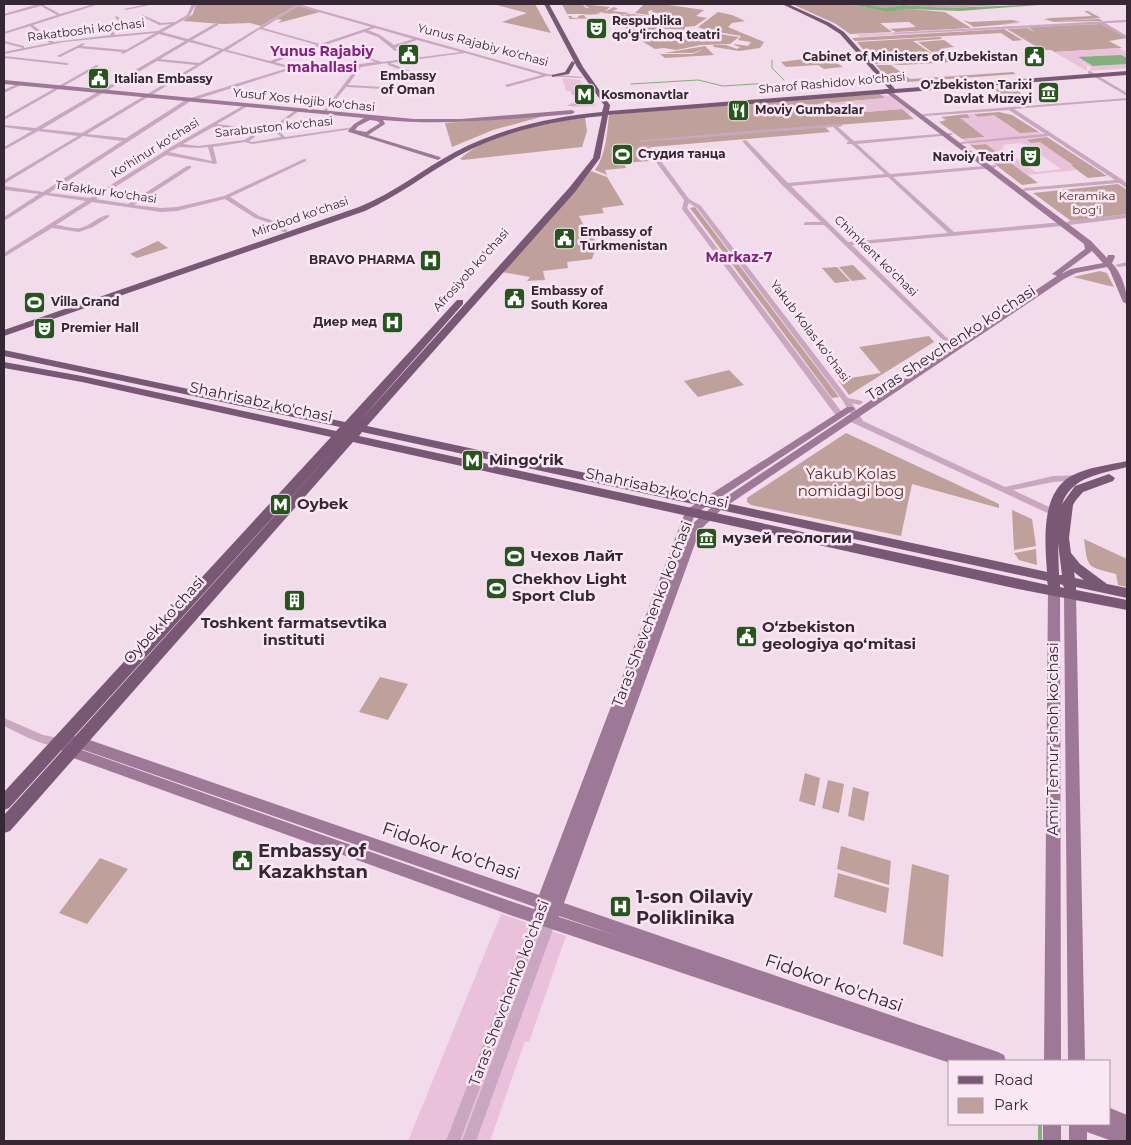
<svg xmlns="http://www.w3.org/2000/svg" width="1131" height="1145" font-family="Montserrat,sans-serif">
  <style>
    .green { fill: #c0a09b }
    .plaza { fill: #eac1db; fill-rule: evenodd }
    .water { fill: #82af7a }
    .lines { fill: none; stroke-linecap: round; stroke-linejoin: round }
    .stream-far1 { stroke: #82af7a; stroke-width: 1 }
    .stream { stroke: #82af7a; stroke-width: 4 }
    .street { fill: #caa7c1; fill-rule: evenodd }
    .secondary { fill: #9d7897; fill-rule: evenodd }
    .primary { fill: #785874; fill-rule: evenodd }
    .labels { text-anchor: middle; stroke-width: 5; stroke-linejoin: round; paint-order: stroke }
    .far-poi-label { font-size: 12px; font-weight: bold; fill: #362734; stroke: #f9e7f3; text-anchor: start }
    .far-street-label { font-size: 12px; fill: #362734; stroke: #f9e7f3 }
    .far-park-label { font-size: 12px; fill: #54322b; stroke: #f9e7f3 }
    .far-neighbourhood-label { font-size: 14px; font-weight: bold; fill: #852181; stroke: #f9e7f3 }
    .street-label { font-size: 15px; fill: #362734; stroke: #f9e7f3 }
    .poi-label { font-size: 15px; font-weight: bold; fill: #362734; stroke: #f9e7f3; text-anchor: start }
    .park-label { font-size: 15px; fill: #54322b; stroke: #f9e7f3 }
    .near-poi-label { font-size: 18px; font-weight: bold; fill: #362734; stroke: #f9e7f3; text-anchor: start }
    .near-street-label { font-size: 18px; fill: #362734; stroke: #f9e7f3 }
  </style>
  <rect width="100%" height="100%" fill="#f2dbea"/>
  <path class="green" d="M196 4H298L261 26 250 23 222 24 183 21 193 14Z
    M493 4H535L551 33 502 22 527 13Z
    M562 4H582L586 8H589L583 4 610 7 604 12 596 13 601 14 584 15 586 18H600L570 19 568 16H571L573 18H578V16L588 14H567Z
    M644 4H662L704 10 696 16 707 18 695 26 685 27 684 30 657 28 651 33 660 34 664 31 671 32 669 34 703 39 709 34 704 33 706 32 739 37 730 44 701 45 676 50 664 48 655 49 630 34 616 14 602 13 614 7 618 9 612 11 631 13 617 15 633 14 670 19V15L651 12 653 10 648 11 649 15 635 13Z
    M792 4H848L887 12 911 9 945 12 971 28 896 32 890 29 916 27 909 22 880 23 892 32 850 34 836 24Z
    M868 4H1019L946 8 903 5 884 8Z
    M298 6 320 12 278 23 282 20 277 19Z
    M1084 11H1088L1101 18 1058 21 1099 19 1103 21 1043 22H1054L1044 19 1051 18 1092 16Z
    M718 12 732 15 745 21 732 23 728 27 764 42 760 48 739 51 714 47 713 45H726L737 49 740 47 734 45 735 44 748 46 751 42 738 40 741 36 706 30 698 27Z
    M963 20 970 22 1012 20 1021 22 1003 24 1020 23 974 27Z
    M1101 24 1127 38 1109 41 1122 48 1055 52 1051 50H1042L1007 29 1027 28 1035 32 1028 27Z
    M1004 29 1022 40 1013 41 1001 33 855 41 852 38Z
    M940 37 942 39 913 41 940 59 938 60 875 64 857 42Z
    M944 40 954 47 944 48 951 54 942 55 952 62 901 65 891 64 944 61 918 42Z
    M705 46 714 55 665 58 660 54H693L704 49 693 53H664Z
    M803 59 806 62 801 63 834 61 843 67 824 69 818 65 786 67 781 62Z
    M876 65H891L910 79 1013 72 1016 74 894 83 890 81Z
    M1012 87 1029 99 1010 100 993 89Z
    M851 94 854 96 880 94 886 98 841 102 844 105H842L830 103 817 104 829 115 902 109 914 119 824 126 830 132 640 148 649 161 624 163 626 168 605 170 607 175 595 170C606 155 607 133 609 115Z
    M999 112 1012 115 1039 132 1020 134 994 116 978 117 974 114Z
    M967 114 971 118H961L985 137 962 139 939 122 946 120 941 117Z
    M544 116 493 130 452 147 445 123Z
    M585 117 587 131 582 147 463 160 460 159C486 134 549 123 585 117Z
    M1047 137 1107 176 1088 178 1040 143H1031L1025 139Z
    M986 144 1038 183 1022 185 970 145Z
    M591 171 607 177 624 205 602 208 604 213 579 216 583 224 589 227 597 245 592 259 567 262 568 268 543 271 545 280 527 281 530 277 502 272Z
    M1118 184 1127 190V214L1071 221 1033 193Z
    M695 207 839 397 832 398 690 208Z
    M158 241 168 248 137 258 130 254Z
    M853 265 867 279 852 281 839 267Z
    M837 267 850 281 835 283 822 268Z
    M1100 271 1107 273 1114 287 1073 277Z
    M929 336 934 342 849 395 838 380 881 373 859 347Z
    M729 370 744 385 698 397 684 381Z
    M846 433 999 504V508L912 484 901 536 751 505 747 502V498Z
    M1012 510 1032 519 1036 546 1014 550Z
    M1084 539 1127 559V587L1118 585 1116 574C1087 566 1088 570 1084 539Z
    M1036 549 1037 565 1019 560 1014 553Z
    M380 677 408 684 388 720 359 712Z
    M805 773 820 778 815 806 799 801Z
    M828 780 844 784 839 813 822 808Z
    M853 787 869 792 864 821 848 816Z
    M841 846 891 861 889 885 837 869Z
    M100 858 128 869 87 924 59 913Z
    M912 864 949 875 943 957 903 944Z
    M838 873 889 888 886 913 834 897Z"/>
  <path class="plaza" d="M1127 20V22L1004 29 860 37 857 34Z
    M1119 48 1127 52V58L1121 55 1079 58 1093 66 1127 64V68L1090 71 1091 67 1078 60 1087 66V71L1054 52Z
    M562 78 580 80 596 106 572 107 570 103 578 101 570 91H566Z
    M880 94 890 96 911 113 908 114 902 109 829 115 817 104 885 98Z
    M967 114H974L978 117 994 115 1020 133 1039 132 1047 137 1026 140 1031 143 1040 142 1073 165 1070 166 1077 170 1027 175 986 144 970 145 962 139 985 137 960 118H970ZM1020 143 1027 145 1061 169 1036 172 1001 148 1005 147 1002 145Z
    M501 914 566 936 529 1042 525 1041 490 1141H408Z"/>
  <path class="water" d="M848 4H868L884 8 903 5 946 8 1052 4 960 11 911 9 887 12Z
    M1121 55 1127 58V64L1093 66 1078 57Z"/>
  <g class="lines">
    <path class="stream-far1" d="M772 60V68L784 80
      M631 84 698 80 723 86 769 83"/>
    <path class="stream" d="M1040 1124V1141"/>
    <path class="street" d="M38 4H42L60 14 94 4H99L33 25 54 42 111 35 110 28 122 25 115 17 117 16 126 25 113 30 115 35 158 31 171 24 159 25 143 17V15L161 23 175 22 187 15 192 4H196L189 17 162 32 188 39 216 23H218V25L192 40 223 49 298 4 547 74 583 77 581 78 547 76 507 87 505 85 542 75 465 53 390 63 418 74 417 76 388 65 387 63 361 67 348 85 383 87 385 89 346 87 324 114 322 113 357 67 313 72 292 69 191 101 49 193 90 198 176 144 246 104 248 106 217 124 255 129V137L249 141 252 142 281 137 277 133V124L297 109 299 111 281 124V133L285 137 354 127V129H352L252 144 245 142 213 147 217 163 215 164 166 155 96 199 128 204 187 166H191V168L134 205 161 208 177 207 224 196 304 159H306V161L230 197 259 216 271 220 287 230V232H283L267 222 255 218 225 199 177 211 161 212 92 202 56 225C64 226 73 229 80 228 91 226 99 215 109 215V217L93 227 79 232 52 228 4 257V253L86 201 45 195 4 221V217L39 194 4 190V186L43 192 122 141 83 136 4 184V180L78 136 38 131 4 150V147L32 131 4 127V125L36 128 185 41 159 34 123 54 121 53 122 52 78 48 60 57 57 56 83 43 85 44 82 46 126 50 155 33 64 42 4 54V52L23 48 4 43V41L24 46V48L50 43 30 26 4 34V32L57 15 41 6 4 16V14ZM298 6 371 27 320 44 263 28ZM375 28 413 39 394 45 380 35 368 30ZM260 29 317 45 270 61 227 50ZM364 32 378 37 395 51 397 50 395 48 417 40 461 52 382 62 325 45ZM189 42 220 50 199 63 160 59ZM321 46 376 62 313 70 292 67 275 62ZM224 51 288 68 187 99 126 138 87 134ZM157 61 196 65 82 133 42 129ZM213 127 251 131V136L244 140 198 146 183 144ZM179 147 198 148 208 147 212 161 169 152Z
      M148 4H154L126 10 124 9Z
      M921 4H995L948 7Z
      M1127 20V22L1105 23 1127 36V38L1100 24 895 34 893 33Z
      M4 56 67 63 69 64 67 65 4 58Z
      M96 65 99 66 4 120V117Z
      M1088 71H1090L1127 93V96L1088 73Z
      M19 83 23 84 4 93V90Z
      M573 90 587 93 579 96 572 94Z
      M1127 98V100L1014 109 1123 180 1127 184V188L1119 183 1023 191V189L1025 188 1115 180 1049 136 960 144V143L962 142 1045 134 1009 110 924 116 922 115 924 114Z
      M590 102 592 104 569 106 567 105Z
      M834 124H842V126L838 127 854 141 951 133 953 134 951 135 857 144 890 174 996 165V167L994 168 893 177 954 232 1063 222 1066 224 1063 226 852 245 946 337 954 341V343H950L942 339 824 225H804V223L806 222H821L783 186 742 141 746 140 788 183 885 174 852 144H847V142H849L833 127 642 142 640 141 642 140ZM888 177 948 233 848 242 791 186Z
      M645 145H649L689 199 701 206 848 398 862 401 863 403 859 405 852 403 863 421 1005 487 1053 476 1083 475 1084 477 1083 479 1080 480 1053 482 1013 490 1060 512 1061 514 1060 516H1054L851 422 850 420 853 418 843 401 697 208 689 203 687 208 844 415 843 417H837L682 209 684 200 645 147Z
      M1127 214V218L1069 225 1066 223 1069 221Z
      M1127 262V266L1118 267 1115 265Z
      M4 718 43 735 64 739 65 742 64 745C48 750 19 733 4 726Z
      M538 911 542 913 544 917 460 1141H446L532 917 534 913Z
      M550 915 554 917 556 921 476 1141H462L544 921 546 917Z"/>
    <path class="secondary" d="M4 80 414 119H461L572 110 575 112 572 114C509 119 446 126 383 120L385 124 368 135 440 157 441 158 438 160 349 132 348 131 354 124 364 118 4 84ZM370 120 377 121 380 123 366 132 355 130 358 126Z
      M884 89H888L1091 241 1107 258 1108 255H1114L1115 257 1112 263C1122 274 1127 290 1127 304L1123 302 1110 271 1107 267 1076 273 1064 279 722 509 700 530 564 903 998 1052 1004 1055 1006 1061H950V1063L513 916 65 755 59 747 55 746 53 742 55 738 78 736 539 895 686 510 847 407H853L855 409 695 514 678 559 691 525 714 505 1057 276 1052 274 1085 249 1084 244 884 91ZM1092 251 1103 263 1071 269 1061 274ZM76 748H78L535 907 534 909 513 902ZM559 916 618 936 559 917Z
      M1054 587 1060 591 1061 1061H1044L1048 591Z
      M1070 590 1076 594 1085 1061H1068L1064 594Z
      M1110 1108 1127 1115V1141H1112L1087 1132V1141H1069V1124H1110Z
      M1043 1124H1061V1141H1043Z"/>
    <path class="primary" d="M544 4H549L583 67 610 105 609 111 889 89 840 34 826 25 782 4H788L830 23 844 32 895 89 1127 71V75L608 115 600 158 575 192 367 426 1047 572C1045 542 1040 494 1071 476 1088 467 1109 465 1127 461V467C1101 474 1072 476 1062 504L1075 486 1109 474 1115 478 1113 481 1083 492 1076 500 1073 505 1069 538 1071 553 1080 564 1107 584 1127 588V598L1076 587V590L1127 600V610L1018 589 353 442 10 831 4 833V815L343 440 9 808 4 810V792L331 437 82 382 4 368V362L82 376 336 431 340 427 4 356V350L345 422 457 300H463V304L357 424 569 188 593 158 602 116C551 121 502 132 458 156 426 174 398 196 365 211L7 335 4 336V330L359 207C394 193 423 169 455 152 501 128 551 117 602 112L604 105 577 67ZM362 432 1047 581 1048 585 359 436ZM1058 543 1062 575H1059ZM1074 572 1084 580 1075 578ZM1060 584 1063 585 1064 588 1060 587Z
      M572 61 575 63 569 74 552 77V75L565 72Z"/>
  </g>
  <defs>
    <symbol id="theatre-square" viewBox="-11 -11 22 22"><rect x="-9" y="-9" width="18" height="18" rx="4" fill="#25571d" stroke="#f9e7f3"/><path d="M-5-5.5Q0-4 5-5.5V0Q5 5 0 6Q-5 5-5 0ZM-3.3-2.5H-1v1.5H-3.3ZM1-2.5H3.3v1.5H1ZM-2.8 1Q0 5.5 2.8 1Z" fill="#fff"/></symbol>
    <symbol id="civic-square" viewBox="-11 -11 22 22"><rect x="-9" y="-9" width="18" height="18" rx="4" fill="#25571d" stroke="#f9e7f3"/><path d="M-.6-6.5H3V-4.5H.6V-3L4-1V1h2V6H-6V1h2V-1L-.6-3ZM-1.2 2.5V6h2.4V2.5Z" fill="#fff"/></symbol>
    <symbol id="museum-square" viewBox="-11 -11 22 22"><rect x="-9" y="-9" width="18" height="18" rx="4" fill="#25571d" stroke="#f9e7f3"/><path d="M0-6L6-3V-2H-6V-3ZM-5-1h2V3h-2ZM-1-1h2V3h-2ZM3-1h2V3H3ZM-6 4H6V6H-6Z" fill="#fff"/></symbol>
    <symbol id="metro-square" viewBox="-11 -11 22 22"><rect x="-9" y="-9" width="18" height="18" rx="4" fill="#25571d" stroke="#f9e7f3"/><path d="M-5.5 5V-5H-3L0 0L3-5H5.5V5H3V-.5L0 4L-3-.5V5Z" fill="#fff"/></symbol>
    <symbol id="restaurant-square" viewBox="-11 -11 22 22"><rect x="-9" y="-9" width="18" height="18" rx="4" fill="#25571d" stroke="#f9e7f3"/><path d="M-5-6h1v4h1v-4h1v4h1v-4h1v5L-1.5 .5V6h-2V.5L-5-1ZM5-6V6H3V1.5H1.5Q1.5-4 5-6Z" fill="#fff"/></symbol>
    <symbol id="stadium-square" viewBox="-11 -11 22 22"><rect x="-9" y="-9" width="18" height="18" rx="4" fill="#25571d" stroke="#f9e7f3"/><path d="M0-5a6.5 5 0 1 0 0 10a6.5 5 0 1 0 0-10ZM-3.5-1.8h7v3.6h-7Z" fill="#fff"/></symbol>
    <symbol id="hospital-square" viewBox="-11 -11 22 22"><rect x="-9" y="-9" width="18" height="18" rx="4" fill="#25571d" stroke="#f9e7f3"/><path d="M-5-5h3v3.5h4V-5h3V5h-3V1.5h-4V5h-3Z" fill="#fff"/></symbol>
    <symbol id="building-square" viewBox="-11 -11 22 22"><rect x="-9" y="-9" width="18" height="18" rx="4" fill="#25571d" stroke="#f9e7f3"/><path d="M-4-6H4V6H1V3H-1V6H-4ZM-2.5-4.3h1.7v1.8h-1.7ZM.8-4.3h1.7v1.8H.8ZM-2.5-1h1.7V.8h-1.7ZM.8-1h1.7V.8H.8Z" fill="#fff"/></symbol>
  </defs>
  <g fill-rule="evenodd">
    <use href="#theatre-square" x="584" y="16" width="25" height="25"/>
    <use href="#civic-square" x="396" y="42" width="25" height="25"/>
    <use href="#civic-square" x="1022" y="44" width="25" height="25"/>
    <use href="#civic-square" x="86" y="66" width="25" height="25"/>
    <use href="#museum-square" x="1036" y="80" width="25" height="25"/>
    <use href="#metro-square" x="572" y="82" width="25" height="25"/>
    <use href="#restaurant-square" x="726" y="98" width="25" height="25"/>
    <use href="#stadium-square" x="610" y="142" width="25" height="25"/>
    <use href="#theatre-square" x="1018" y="144" width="25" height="25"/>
    <use href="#civic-square" x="552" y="226" width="25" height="25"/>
    <use href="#hospital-square" x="418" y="248" width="25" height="25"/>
    <use href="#civic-square" x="502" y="286" width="25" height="25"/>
    <use href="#stadium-square" x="22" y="290" width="25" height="25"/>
    <use href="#hospital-square" x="380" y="310" width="25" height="25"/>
    <use href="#theatre-square" x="32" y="316" width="25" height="25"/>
    <use href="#metro-square" x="460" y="448" width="25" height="25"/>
    <use href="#metro-square" x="268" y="492" width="25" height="25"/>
    <use href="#museum-square" x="694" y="526" width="25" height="25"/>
    <use href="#stadium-square" x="502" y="544" width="25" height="25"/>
    <use href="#stadium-square" x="484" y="576" width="25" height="25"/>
    <use href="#building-square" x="282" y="588" width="25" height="25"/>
    <use href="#civic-square" x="734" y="624" width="25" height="25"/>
    <use href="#civic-square" x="230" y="848" width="25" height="25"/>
    <use href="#hospital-square" x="608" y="894" width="25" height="25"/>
  </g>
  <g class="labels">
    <g class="far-poi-label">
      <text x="612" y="25">Respublika<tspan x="612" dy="14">qo‘g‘irchoq teatri</tspan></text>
      <text x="1018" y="61" text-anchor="end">Cabinet of Ministers of Uzbekistan</text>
      <text x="408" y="80" text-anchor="middle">Embassy<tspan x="408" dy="14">of Oman</tspan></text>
      <text x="114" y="83">Italian Embassy</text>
      <text x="1032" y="89" text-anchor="end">O'zbekiston Tarixi<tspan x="1032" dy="14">Davlat Muzeyi</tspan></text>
      <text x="601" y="99">Kosmonavtlar</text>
      <text x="755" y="114">Moviy Gumbazlar</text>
      <text x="638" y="158">Студия танца</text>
      <text x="1014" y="161" text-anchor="end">Navoiy Teatri</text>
      <text x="580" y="236">Embassy of<tspan x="580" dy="14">Turkmenistan</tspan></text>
      <text x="415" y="264" text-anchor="end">BRAVO PHARMA</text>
      <text x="531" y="295">Embassy of<tspan x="531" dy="14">South Korea</tspan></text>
      <text x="51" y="306">Villa Grand</text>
      <text x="377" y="326" text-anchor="end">Диер мед</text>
      <text x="61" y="332">Premier Hall</text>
    </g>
    <g class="far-street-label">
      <text transform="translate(86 30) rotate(-7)" y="4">Rakatboshi ko'chasi</text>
      <text transform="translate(483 45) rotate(15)" y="4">Yunus Rajabiy ko'chasi</text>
      <text transform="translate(832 83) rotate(-5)" y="4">Sharof Rashidov ko'chasi</text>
      <text transform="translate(304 100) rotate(6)" y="4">Yusuf Xos Hojib ko'chasi</text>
      <text transform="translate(274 127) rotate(-6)" y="4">Sarabuston ko'chasi</text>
      <text transform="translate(155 148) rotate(-32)" y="4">Ko‘hinur ko‘chasi</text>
      <text transform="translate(106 192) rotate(8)" y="4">Tafakkur ko'chasi</text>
      <text transform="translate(300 217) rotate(-19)" y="4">Mirobod ko'chasi</text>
      <text transform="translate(876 256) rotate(44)" y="4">Chimkent ko'chasi</text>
      <text transform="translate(471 270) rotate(-48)" y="4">Afrosiyob ko'chasi</text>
      <text transform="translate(810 331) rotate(53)" y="4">Yakub Kolas koʻchasi</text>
    </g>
    <g class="far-park-label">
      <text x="1087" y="200">Keramika<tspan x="1087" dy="14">bog'i</tspan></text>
    </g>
    <g class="far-neighbourhood-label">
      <text x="322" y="56">Yunus Rajabiy<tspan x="322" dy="16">mahallasi</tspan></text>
      <text x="739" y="262">Markaz-7</text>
    </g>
    <g class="street-label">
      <text transform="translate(951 343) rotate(-33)" y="5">Taras Shevchenko ko'chasi</text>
      <text transform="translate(261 402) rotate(12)" y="5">Shahrisabz ko'chasi</text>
      <text transform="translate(657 488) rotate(12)" y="5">Shahrisabz ko'chasi</text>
      <text transform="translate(652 614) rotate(-69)" y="5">Taras Shevchenko ko'chasi</text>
      <text transform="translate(164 620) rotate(-48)" y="5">Oybek ko'chasi</text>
      <text transform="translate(1053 739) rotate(-90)" y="5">Amir Temur shoh ko'chasi</text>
      <text transform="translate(509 993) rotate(-69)" y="5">Taras Shevchenko ko'chasi</text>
    </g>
    <g class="poi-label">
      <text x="489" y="465">Mingoʻrik</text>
      <text x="297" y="509">Oybek</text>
      <text x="722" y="543">музей геологии</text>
      <text x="531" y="561">Чехов Лайт</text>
      <text x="512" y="584">Chekhov Light<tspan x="512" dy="17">Sport Club</tspan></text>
      <text x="294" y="628" text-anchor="middle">Toshkent farmatsevtika<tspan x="294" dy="17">instituti</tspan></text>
      <text x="762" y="632">O‘zbekiston<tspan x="762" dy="17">geologiya qo‘mitasi</tspan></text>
    </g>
    <g class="park-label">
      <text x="851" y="479">Yakub Kolas<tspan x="851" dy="17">nomidagi bog</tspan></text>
    </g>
    <g class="near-poi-label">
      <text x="258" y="857">Embassy of<tspan x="258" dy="21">Kazakhstan</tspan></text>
      <text x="636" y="903">1-son Oilaviy<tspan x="636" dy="21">Poliklinika</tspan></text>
    </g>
    <g class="near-street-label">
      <text transform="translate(451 851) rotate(19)" y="6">Fidokor ko'chasi</text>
      <text transform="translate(834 983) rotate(19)" y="6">Fidokor ko'chasi</text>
    </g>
  </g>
  <rect width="1131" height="1145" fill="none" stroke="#362734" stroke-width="10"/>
  <rect x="948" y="1060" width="162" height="65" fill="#f9e7f3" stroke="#ab9aa7"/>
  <rect x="958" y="1076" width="25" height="8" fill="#785874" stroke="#ab9aa7"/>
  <text x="994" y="1085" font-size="15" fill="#362734">Road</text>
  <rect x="958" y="1098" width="25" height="15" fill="#c0a09b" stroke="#ab9aa7"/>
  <text x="994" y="1110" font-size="15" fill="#362734">Park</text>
</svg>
